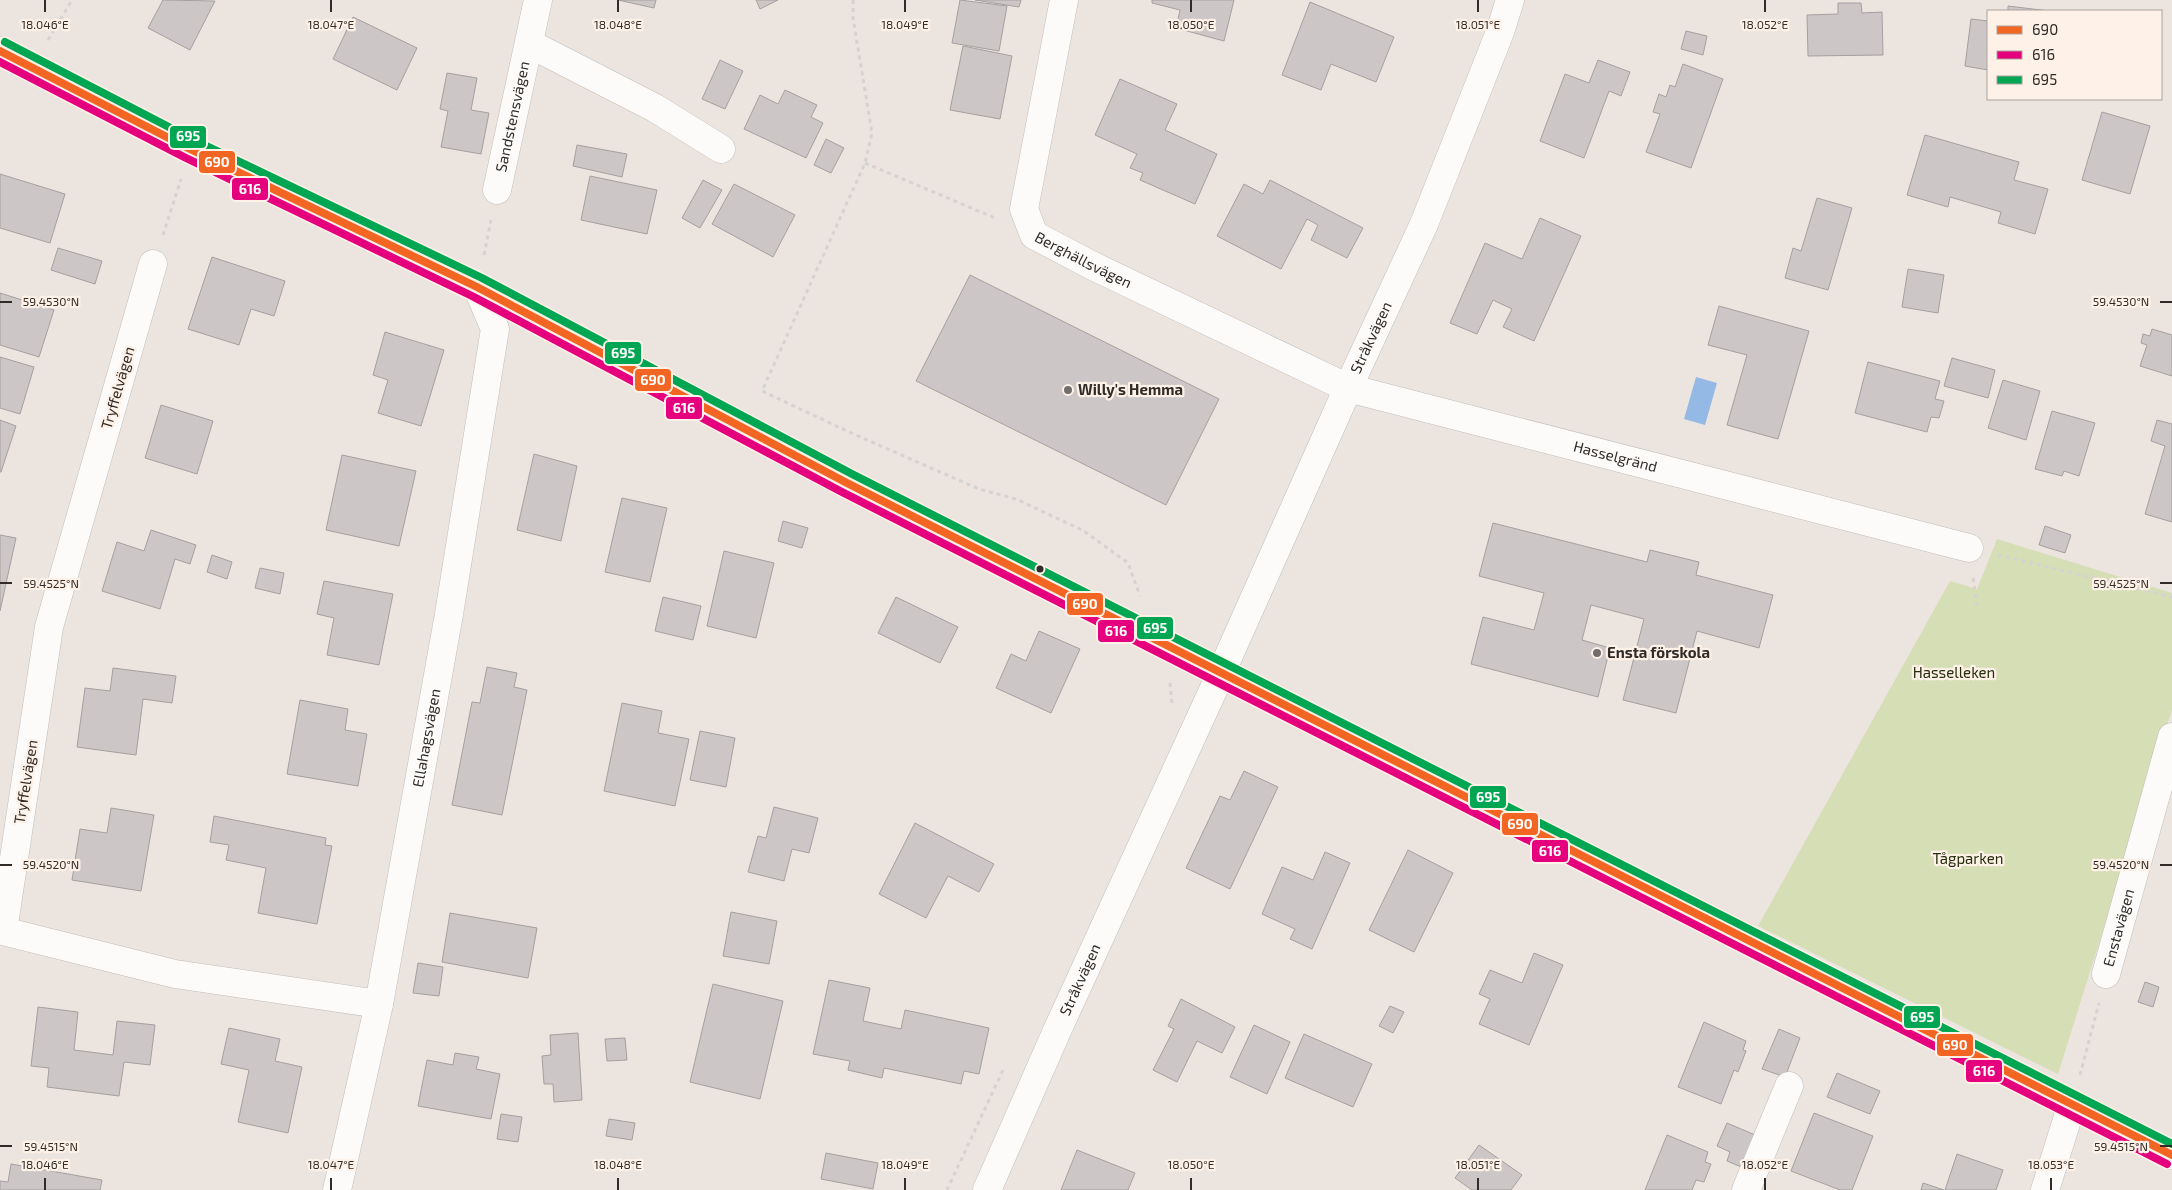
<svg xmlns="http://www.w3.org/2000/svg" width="2172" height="1190" font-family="'Exo 2',sans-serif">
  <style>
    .green { fill: #d6deb6 }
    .water { fill: #94b9e4 }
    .building { fill: #ccc7c6; stroke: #a5a0a0 }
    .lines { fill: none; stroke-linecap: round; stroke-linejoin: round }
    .street-casing { stroke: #c3bdb9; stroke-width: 29 }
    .secondary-casing { stroke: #c3bdb9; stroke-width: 29 }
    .path { stroke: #d5d3d1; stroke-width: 3; stroke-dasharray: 4 4; stroke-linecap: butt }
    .street { stroke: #fcfbfa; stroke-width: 28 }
    .secondary { stroke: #fcfbfa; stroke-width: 28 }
    .bus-1-casing { stroke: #fef1e7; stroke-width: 11 }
    .bus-2-casing { stroke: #fef1e7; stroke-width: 11 }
    .bus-3-casing { stroke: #fef1e7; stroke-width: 11 }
    .bus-1 { stroke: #f26522; stroke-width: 8 }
    .bus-2 { stroke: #e5007d; stroke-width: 8 }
    .bus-3 { stroke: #00a651; stroke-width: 8 }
    .ticks { fill: none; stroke: #312c28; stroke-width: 2 }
    .poi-dot { fill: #726d68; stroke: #fef1e7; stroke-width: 2 }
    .bus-dot { fill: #312c28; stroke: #fef1e7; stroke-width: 2 }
    .labels { text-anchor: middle; stroke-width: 4.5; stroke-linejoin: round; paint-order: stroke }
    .street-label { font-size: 15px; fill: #312c28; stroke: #fef1e7 }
    .poi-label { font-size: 15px; font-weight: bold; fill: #312c28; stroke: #fef1e7; text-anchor: start }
    .park-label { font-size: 15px; fill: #262f0c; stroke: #fef1e7 }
    .ticks-label { font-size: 12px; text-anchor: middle; fill: #312c28; stroke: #fef1e7; stroke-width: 4.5; stroke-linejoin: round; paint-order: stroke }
    .line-badge { stroke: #fef1e7; stroke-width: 2 }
    .badge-label { font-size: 14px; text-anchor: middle; font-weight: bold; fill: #fff }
  </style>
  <rect width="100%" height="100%" fill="#ece5df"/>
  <path class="green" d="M1997 539 2172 593V710L2058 1074 1758 926 1950 581 1977 589Z"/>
  <path class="water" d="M1696 377 1717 383 1705 425 1684 419Z"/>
  <path class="building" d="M163 0 215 1 190 50 148 28Z
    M618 0H656L654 8Z
    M756 0H778L760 9Z
    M960 0 1007 6 999 51 952 43Z
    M975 0H1021L1019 7Z
    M1152 0H1234L1224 41 1176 28 1180 10 1152 3Z
    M1310 2 1394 37 1376 82 1331 64 1321 90 1282 75Z
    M1838 3H1861L1862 13 1882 12 1883 55 1808 56 1807 15 1838 14Z
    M2008 6 2049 11H2008Z
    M353 17 417 48 397 90 333 59Z
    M1971 19 1988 21V70L1965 66Z
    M1686 31 1707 36 1703 55 1681 49Z
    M963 46 1012 56 1000 119 950 110Z
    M720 60 743 71 725 109 702 99Z
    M1598 60 1630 72 1621 96 1609 91 1584 158 1540 141 1565 74 1589 83Z
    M1683 64 1723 79 1691 168 1646 152 1660 114 1653 112 1659 94 1666 97 1670 85 1675 87Z
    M447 73 477 78 471 110 489 113 481 154 441 147 448 111 440 109Z
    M1120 79 1177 104 1165 130 1217 154 1195 204 1140 180 1143 173 1130 168 1137 154 1095 135Z
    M785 90 817 105 811 117 823 123 806 158 744 129 760 95 778 104Z
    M2102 112 2150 126 2130 194 2082 180Z
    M1925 135 2019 162 2014 180 2048 189 2035 234 1998 223 2001 212 1950 197 1948 207 1907 195Z
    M826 139 844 148 831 173 814 165Z
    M577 145 627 154 622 177 573 166Z
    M0 174 65 194 50 243 0 228Z
    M590 176 657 190 647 234 581 220Z
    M703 180 722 190 700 228 682 218Z
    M1270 180 1363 228 1347 258 1311 240 1318 225 1307 219 1281 269 1217 236 1244 184 1263 194Z
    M734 184 795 215 773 257 712 224Z
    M1817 198 1852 208 1828 290 1785 278 1793 248 1801 251Z
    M1540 218 1581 236 1534 341 1503 327 1512 309 1493 300 1477 334 1450 323 1485 243 1522 259Z
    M58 248 102 261 95 284 51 270Z
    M212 257 285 281 274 316 251 309 239 345 188 329Z
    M1908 269 1944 275 1938 313 1902 307Z
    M970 275 1219 399 1166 505 916 381Z
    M0 293 54 310 39 357 0 345Z
    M1719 306 1809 331 1778 439 1727 425 1747 355 1708 345Z
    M2152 329 2172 335V376L2140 366 2147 345 2141 343 2143 334 2150 336Z
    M385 332 444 350 421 426 378 413 388 380 373 375Z
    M0 357 34 367 20 414 0 408Z
    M1952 358 1995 370 1988 398 1944 386Z
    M1868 362 1940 381 1935 399 1944 401 1939 418 1931 417 1927 432 1855 413Z
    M2003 380 2040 391 2026 440 1988 428Z
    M161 405 213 421 197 474 145 458Z
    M2052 411 2095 423 2079 476 2064 471 2062 476 2035 469Z
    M0 420 16 426 1 472H0Z
    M2157 420 2172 424V522L2145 514 2165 446 2151 441Z
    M534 454 577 466 561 541 517 530Z
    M342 455 416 471 399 546 326 530Z
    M622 498 667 508 650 582 605 572Z
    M783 521 808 528 802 548 778 541Z
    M1493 523 1647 562 1650 550 1699 562 1696 575 1773 595 1759 648 1697 631 1676 713 1623 700 1644 619 1591 605 1582 640 1610 648 1598 697 1471 664 1483 617 1534 630 1544 593 1479 576Z
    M2045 526 2071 535 2065 553 2039 545Z
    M151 530 196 545 190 564 175 559 160 609 102 591 117 542 144 551Z
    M0 535 16 538 0 611Z
    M724 551 774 563 756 638 707 626Z
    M212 555 232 562 227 579 207 572Z
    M260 568 284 573 280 594 255 588Z
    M324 581 393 594 379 665 327 655 334 618 317 614Z
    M663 597 701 606 693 640 655 631Z
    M896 597 958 627 940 663 878 633Z
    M1039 631 1080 649 1051 713 996 688 1011 654 1026 661Z
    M487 667 517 673 514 687 527 690 502 815 452 805 472 702 480 703Z
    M113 668 176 676 172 703 143 699 136 755 77 747 85 688 110 691Z
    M300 700 348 709 345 730 367 734 358 786 287 774Z
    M622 703 662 711 658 733 689 739 675 806 604 791Z
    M700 731 735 738 726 787 690 780Z
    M1244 771 1278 787 1230 889 1186 868 1220 796 1230 800Z
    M774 807 818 818 809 853 792 849 784 881 748 872 758 836 766 838Z
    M111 808 154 815 141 891 72 880 80 829 107 833Z
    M214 816 326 838 325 845 332 846 317 924 258 913 266 868 226 860 229 845 210 842Z
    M915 823 994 864 979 892 948 876 926 918 879 894Z
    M1408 850 1453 873 1414 952 1369 930Z
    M1325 852 1350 863 1312 949 1290 939 1295 929 1262 914 1282 867 1313 880Z
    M731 912 777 921 769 964 723 956Z
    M450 913 537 928 528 978 442 962Z
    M1534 953 1563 965 1529 1045 1479 1024 1490 999 1479 994 1490 970 1522 983Z
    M418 963 443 967 439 996 413 993Z
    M829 980 870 988 863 1021 901 1029 905 1010 989 1028 979 1074 964 1071 961 1084 884 1068 882 1078 848 1070 850 1061 813 1054Z
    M2145 982 2159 987 2153 1007 2138 1002Z
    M713 984 783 1001 760 1099 690 1082Z
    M1181 999 1235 1027 1222 1053 1197 1041 1177 1082 1153 1070 1174 1029 1168 1026Z
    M1390 1006 1404 1012 1393 1033 1379 1026Z
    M38 1007 78 1012 74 1050 113 1055 117 1021 155 1025 150 1065 124 1062 119 1096 47 1087 49 1068 31 1066Z
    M1704 1022 1746 1041 1743 1050 1746 1051 1738 1072 1734 1070 1721 1104 1678 1087Z
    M1254 1025 1290 1042 1267 1094 1230 1077Z
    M229 1028 280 1039 275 1061 302 1067 288 1133 238 1122 249 1070 221 1064Z
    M1779 1029 1800 1038 1785 1077 1762 1069Z
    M578 1033 582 1100 554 1102 553 1084H544L542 1056 551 1055 550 1035Z
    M1304 1034 1372 1064 1353 1107 1285 1078Z
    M625 1038 627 1060 607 1061 605 1039Z
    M455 1053 479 1057 476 1069 500 1074 491 1119 418 1106 427 1060 453 1065Z
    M1837 1073 1880 1091 1870 1114 1827 1097Z
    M1814 1113 1873 1136 1852 1190H1840L1791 1171Z
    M501 1114 522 1117 518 1142 497 1139Z
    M609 1119 635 1123 632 1140 606 1136Z
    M1727 1123 1760 1137 1746 1169 1727 1161 1730 1152 1717 1146Z
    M1667 1135 1708 1152 1705 1162 1711 1164 1704 1182 1696 1180 1692 1190H1645Z
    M1479 1145 1522 1175 1511 1190H1472L1455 1178Z
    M1077 1150 1135 1173 1128 1190H1061Z
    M826 1153 878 1163 873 1189 821 1179Z
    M1957 1154 2003 1170 1996 1190H1945Z
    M11 1164 102 1180 100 1190H0V1181L8 1182Z
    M1923 1183 1944 1190H1921Z"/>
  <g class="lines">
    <defs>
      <g id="street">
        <path id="s1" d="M1064 0 1024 209 1034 235 1091 265 1348 388 1969 548"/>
        <path d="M530 44 655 108 721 149"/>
        <path id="s2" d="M497 190 538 0"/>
        <path d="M153 264 49 627 3 931 175 974 379 1004"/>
        <path id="s3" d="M2106 974 2172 737"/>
        <path id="s4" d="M337 1190 379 1004 449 614 495 329 477 287"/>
        <path id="s5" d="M987 1190 1056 1033 1221 673 1348 388 1424 224 1500 32 1510 0"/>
        <path d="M1746 1190 1789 1086"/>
        <path d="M2045 1190 2072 1104"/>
      </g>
      <path id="secondary" d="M0 51 188 148 477 287 847 483 2172 1155"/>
    </defs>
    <use href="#street" class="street-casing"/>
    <use href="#secondary" class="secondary-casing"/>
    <path class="path" d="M853 0V18L872 133 865 163 762 391 849 432 979 489 1016 499 1084 531 1128 563 1140 596
      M48 40 72 0
      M865 163 995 218
      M163 235 181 179
      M484 255 491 220
      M1998 555 2172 597
      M1973 578 1977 606
      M1170 683 1172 704
      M2080 1075 2099 1003
      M947 1190 1003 1070"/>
    <use href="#street" class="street"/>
    <use href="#secondary" class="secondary"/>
    <defs>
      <path id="bus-1" d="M0 51 188 148 477 287 847 483 2172 1155"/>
      <path id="bus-2" d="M0 62 184 157 472 296 842 492 2167 1164"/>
      <path id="bus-3" d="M5 42 192 139 482 278 852 474 2172 1144"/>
    </defs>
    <use href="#bus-1" class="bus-1-casing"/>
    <use href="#bus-2" class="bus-2-casing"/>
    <use href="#bus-3" class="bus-3-casing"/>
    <use href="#bus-1" class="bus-1"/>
    <use href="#bus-2" class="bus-2"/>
    <use href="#bus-3" class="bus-3"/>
  </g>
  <path class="ticks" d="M45 0V12M331 0V12M618 0V12M905 0V12M1191 0V12M1478 0V12M1765 0V12M0 302H12M2160 302H2172M0 583H12M2160 583H2172M0 865H12M2160 865H2172M0 1146H12M2160 1146H2172M45 1178V1190M331 1178V1190M618 1178V1190M905 1178V1190M1191 1178V1190M1478 1178V1190M1765 1178V1190M2051 1178V1190"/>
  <g class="poi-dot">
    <circle cx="1068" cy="390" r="5"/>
    <circle cx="1597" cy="653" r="5"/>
  </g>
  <circle class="bus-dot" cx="1040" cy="569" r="4.5"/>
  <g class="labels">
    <g class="street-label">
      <text dy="5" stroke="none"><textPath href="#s2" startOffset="75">Sandstensvägen</textPath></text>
      <text dy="5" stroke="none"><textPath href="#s1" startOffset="296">Berghällsvägen</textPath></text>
      <text dy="5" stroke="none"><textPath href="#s5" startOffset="935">Stråkvägen</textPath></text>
      <text transform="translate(118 388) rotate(-74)" y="5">Tryffelvägen</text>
      <text dy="5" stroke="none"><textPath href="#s1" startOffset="866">Hasselgränd</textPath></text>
      <text dy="5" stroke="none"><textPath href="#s4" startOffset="461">Ellahagsvägen</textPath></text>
      <text transform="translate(26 782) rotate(-81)" y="5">Tryffelvägen</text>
      <text dy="5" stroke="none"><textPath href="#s3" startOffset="48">Enstavägen</textPath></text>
      <text dy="5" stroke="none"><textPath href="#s5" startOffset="230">Stråkvägen</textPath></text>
    </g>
    <g class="poi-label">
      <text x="1078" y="395">Willy's Hemma</text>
      <text x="1607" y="658">Ensta förskola</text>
    </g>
    <g class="park-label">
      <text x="1954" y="678">Hasselleken</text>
      <text x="1968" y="864">Tågparken</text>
    </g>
  </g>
  <g class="ticks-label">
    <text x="45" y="29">18.046°E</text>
    <text x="331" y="29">18.047°E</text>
    <text x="618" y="29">18.048°E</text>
    <text x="905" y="29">18.049°E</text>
    <text x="1191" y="29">18.050°E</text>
    <text x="1478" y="29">18.051°E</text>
    <text x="1765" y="29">18.052°E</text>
    <text x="51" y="306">59.4530°N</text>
    <text x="2121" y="306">59.4530°N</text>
    <text x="51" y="588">59.4525°N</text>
    <text x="2121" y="588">59.4525°N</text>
    <text x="51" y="869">59.4520°N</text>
    <text x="2121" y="869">59.4520°N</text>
    <text x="51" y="1151">59.4515°N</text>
    <text x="2121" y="1151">59.4515°N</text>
    <text x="45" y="1169">18.046°E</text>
    <text x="331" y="1169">18.047°E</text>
    <text x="618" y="1169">18.048°E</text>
    <text x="905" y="1169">18.049°E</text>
    <text x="1191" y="1169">18.050°E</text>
    <text x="1478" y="1169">18.051°E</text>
    <text x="1765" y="1169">18.052°E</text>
    <text x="2051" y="1169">18.053°E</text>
  </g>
  <g class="line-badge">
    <rect x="169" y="125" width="38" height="24" rx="5" fill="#00a651"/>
    <rect x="198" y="150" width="38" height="24" rx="5" fill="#f26522"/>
    <rect x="231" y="177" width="38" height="24" rx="5" fill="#e5007d"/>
    <rect x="604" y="341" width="38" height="24" rx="5" fill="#00a651"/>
    <rect x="634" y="368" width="38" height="24" rx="5" fill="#f26522"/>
    <rect x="665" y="396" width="38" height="24" rx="5" fill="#e5007d"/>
    <rect x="1066" y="592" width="38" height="24" rx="5" fill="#f26522"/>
    <rect x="1136" y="616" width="38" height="24" rx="5" fill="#00a651"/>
    <rect x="1097" y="619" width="38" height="24" rx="5" fill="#e5007d"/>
    <rect x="1469" y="785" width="38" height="24" rx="5" fill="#00a651"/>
    <rect x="1501" y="812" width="38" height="24" rx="5" fill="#f26522"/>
    <rect x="1531" y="839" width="38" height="24" rx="5" fill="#e5007d"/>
    <rect x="1903" y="1005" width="38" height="24" rx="5" fill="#00a651"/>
    <rect x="1936" y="1033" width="38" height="24" rx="5" fill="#f26522"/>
    <rect x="1965" y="1059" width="38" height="24" rx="5" fill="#e5007d"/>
  </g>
  <g class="badge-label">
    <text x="188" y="141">695</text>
    <text x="217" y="167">690</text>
    <text x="250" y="194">616</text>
    <text x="623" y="358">695</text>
    <text x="653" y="385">690</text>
    <text x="684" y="413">616</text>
    <text x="1085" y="609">690</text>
    <text x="1155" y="633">695</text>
    <text x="1116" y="636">616</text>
    <text x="1488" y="802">695</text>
    <text x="1520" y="829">690</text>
    <text x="1550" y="856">616</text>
    <text x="1922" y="1022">695</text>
    <text x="1955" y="1050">690</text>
    <text x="1984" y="1076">616</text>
  </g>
  <rect x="1987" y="10" width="175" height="90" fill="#fef1e7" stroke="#aca29b"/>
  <rect x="1997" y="26" width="25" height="8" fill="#f26522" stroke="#aca29b"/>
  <text x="2032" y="35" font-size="15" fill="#312c28">690</text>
  <rect x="1997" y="51" width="25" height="8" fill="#e5007d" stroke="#aca29b"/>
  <text x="2032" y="60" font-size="15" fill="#312c28">616</text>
  <rect x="1997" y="76" width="25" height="8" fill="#00a651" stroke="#aca29b"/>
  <text x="2032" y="85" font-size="15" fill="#312c28">695</text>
</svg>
